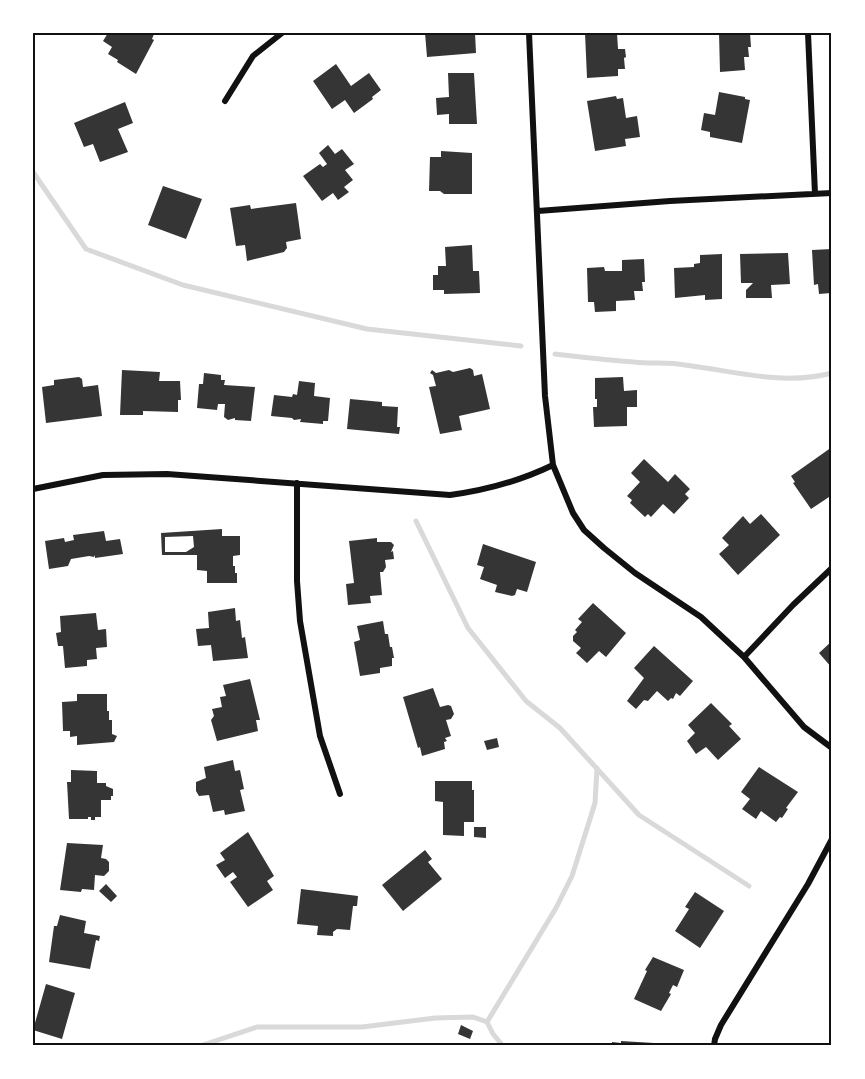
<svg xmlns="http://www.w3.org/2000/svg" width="865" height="1079" font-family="'DM Sans',sans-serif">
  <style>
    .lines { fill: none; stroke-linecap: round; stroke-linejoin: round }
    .stream { stroke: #d9d9d9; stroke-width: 5 }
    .building { fill: #353535; fill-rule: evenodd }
    .minor { stroke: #111; stroke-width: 6 }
    .neatline { fill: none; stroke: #111; stroke-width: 2 }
  </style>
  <rect width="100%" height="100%" fill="#fff"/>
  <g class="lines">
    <path class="stream" d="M33 172 86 249 183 285 367 329 521 346
      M555 354C582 357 608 360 634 362 651 364 668 362 685 365 735 371 782 386 832 373
      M416 521 468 628 526 701 560 728 639 815 749 886
      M487 1022 556 908 572 876 595 803 597 768
      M200 1046 257 1027H362L435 1018 473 1017 487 1022 493 1034 503 1046"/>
  </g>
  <path class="building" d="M108 33 154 34 152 39 154 40 136 74 117 62 118 60 108 54 112 47 103 41Z
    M425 33H475L476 53 427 57Z
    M585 33H617L618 49H625L626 57 624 58 625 69H618V76L587 78Z
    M719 33H750L751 47H748L749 57H744L745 70 720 72Z
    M336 64 351 86 369 73 381 90 372 97 373 99 354 113 345 100 332 109 313 81Z
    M448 73H474L477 124H449V114L437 115 436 98 449 97Z
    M719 92 745 97V99L750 100 742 143 710 137V132L701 130 704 113 715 115Z
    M616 96 617 99 623 98 626 118 637 116 640 137 625 139 626 146 595 151 587 101Z
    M125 102 133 123 118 129 128 152 100 162 93 144 84 147 74 123Z
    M328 145 335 154 342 149 354 164 345 170 353 180 344 187 349 192 338 200 333 193 322 201 303 176 320 164 323 167 327 164 319 153Z
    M441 151 472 153V194H444L440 191H429L430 157H441Z
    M163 186 202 199 186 239 148 225Z
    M296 203 301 239 286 242 287 248 284 252 247 261 245 245 236 246 230 208 250 205 251 209Z
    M472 245 473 271H479L480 293 444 294V290H433V275H438V266H446L445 247Z
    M832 249V291L831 293 819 294 818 284 814 285 812 250Z
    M788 253 790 284 771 285 772 298H746V290L753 283H741L740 254Z
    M722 254V299L705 300V295L675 298 674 268 694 267V264L700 263V255Z
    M644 259 645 282H642L643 291H634L635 300 616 301V311L595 312 594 302H588L587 268 604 267 605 271H622V260Z
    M470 368 473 370 474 376 482 374 490 409 459 416 462 430 440 434 429 387 436 386 433 375 430 373 432 370 436 373 449 370 453 372Z
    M122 370 160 372 159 381H180L181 400H178V412L143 411V415H120Z
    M204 373 221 375V380H225L224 385 255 387 251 421 235 420V418L228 420 224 417 225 404H218L217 410 197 408 199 384H203Z
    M79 377 82 379 83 387 98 385 102 416 46 423 42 387 54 385V380Z
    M623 377 624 391 637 390V407H627V426L594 427 593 407H597V399H595V378Z
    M299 381 315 383 314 396 330 398 328 421H323V424L300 422 301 419 294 420 292 418 271 416 274 395 292 397 293 394 297 395Z
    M350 399 382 402V406L398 407 397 427H400L399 434 347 429Z
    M832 447V495L811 509 793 483 795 482 791 476Z
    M644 459 668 482 675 474 690 489 685 494 689 498 674 514 663 504 651 517 648 514 645 517 630 503 632 500 627 496 640 482 631 473Z
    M761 514 780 535 738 575 719 554 729 545 722 538 743 516 750 524Z
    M222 529V536H240V555L233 556V566H235V573H237V583H207V571L197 570V555H162L161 533ZM193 536 194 547 186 552H165V537Z
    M104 531 106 541 120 539 123 554 95 558V555L94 557 89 556 71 559 68 566 49 569 45 541 64 538 65 542 74 540 73 535Z
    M377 538V542H391L394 545 391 552 393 551 394 559 385 560 386 567 383 572H380L382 595 370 596 371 603 348 605 346 584 354 583 349 541Z
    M483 544 536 562 527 592 517 589 515 595 512 596 495 592 497 585 480 579 484 567 477 565Z
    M593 603 626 633 606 657 599 651 587 663 576 653 581 648 573 641V636L577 632 575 630 582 622 578 619Z
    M235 608 236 621 240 620 242 638 245 637 248 658 213 661 211 645 198 646 196 629 209 628 208 612Z
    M96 613 98 630 106 629 107 647 96 648 97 659 87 660V666L65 668 63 646H58L56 633 61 632 60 616Z
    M383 621 385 634H388L390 647H392L394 658H392V666L380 668V673L360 676 354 642 360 640 357 626Z
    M832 641V668L819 653Z
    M654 646 693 681 680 696 676 693 673 699 671 698 668 701 657 691 648 701 644 700 636 709 627 701 644 678 634 668Z
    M250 679 260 720H256L258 731 217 741 211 720 214 716 212 709 222 707 220 697 226 696 223 685Z
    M433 688 440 707 448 705 451 706 454 714 451 719 446 720 451 736 445 738 447 741 444 742 445 749 422 756 420 747 418 748 403 697Z
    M77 694H107V711H109V720H112V734L117 736 114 742 77 745V736L70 737V731H63L62 702 77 701Z
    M711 703 732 724 729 726 741 739 718 760 706 747 696 754 687 741 695 733 688 725Z
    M497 738 499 747 487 750 484 741Z
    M233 760 235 771 240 770 244 789 240 790 245 811 225 815 224 810 213 812 209 795 199 796 196 791V782L206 778 204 767Z
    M759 767 798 792 786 808 788 809 782 818 780 817 776 822 761 811 756 819 742 809 750 799 741 792Z
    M71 770 97 771V783H106V786L113 789V796H111V800H101V817H95V820H91V817H88V819H69L67 782H71Z
    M435 781H472V790H474V822H464V836L443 835V802L435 801Z
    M474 827H486V838L474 837Z
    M248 832 274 876 267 881 273 890 248 907 230 882 237 877 233 872 225 878 216 865 225 860 220 853Z
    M67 843 103 845 101 858 106 859 109 862V871L104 876 95 875 94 890 82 889 81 892 60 890Z
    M425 850 432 859 428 862 442 879 403 911 382 885Z
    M106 884 117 896 111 902 99 891Z
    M301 889 358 896 357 906H353L350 930 337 929 333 932V936L317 935 318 926 297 924Z
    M695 892 724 911 700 948 675 931 689 909 685 907Z
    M60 915 86 921 84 933 100 936 99 941 96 940 90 969 49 962 54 926H57Z
    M653 957 684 970 677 987 673 985 669 993 671 994 661 1011 634 999 647 971 645 970Z
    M46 984 75 993 62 1039 33 1030Z
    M461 1025 473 1031 470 1039 458 1034Z
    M621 1041 654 1043 653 1046H612V1042L621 1043Z"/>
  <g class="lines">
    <path class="minor" d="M529 33 545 396 553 465 573 513 584 530 604 548 635 573 701 617 744 657 804 727 832 748
      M808 33 815 194
      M225 101 253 56 282 33
      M538 211 670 201 832 193
      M297 483V581L300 621 320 736 340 794
      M33 489 103 475 167 474 450 495C487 490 520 481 553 465
      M744 657 793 605 832 568
      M714 1046 715 1039 721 1025 808 884 832 839"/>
  </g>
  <rect width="865" height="1079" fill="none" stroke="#ffffff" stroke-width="69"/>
  <rect x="34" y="34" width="796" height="1010" class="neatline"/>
</svg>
